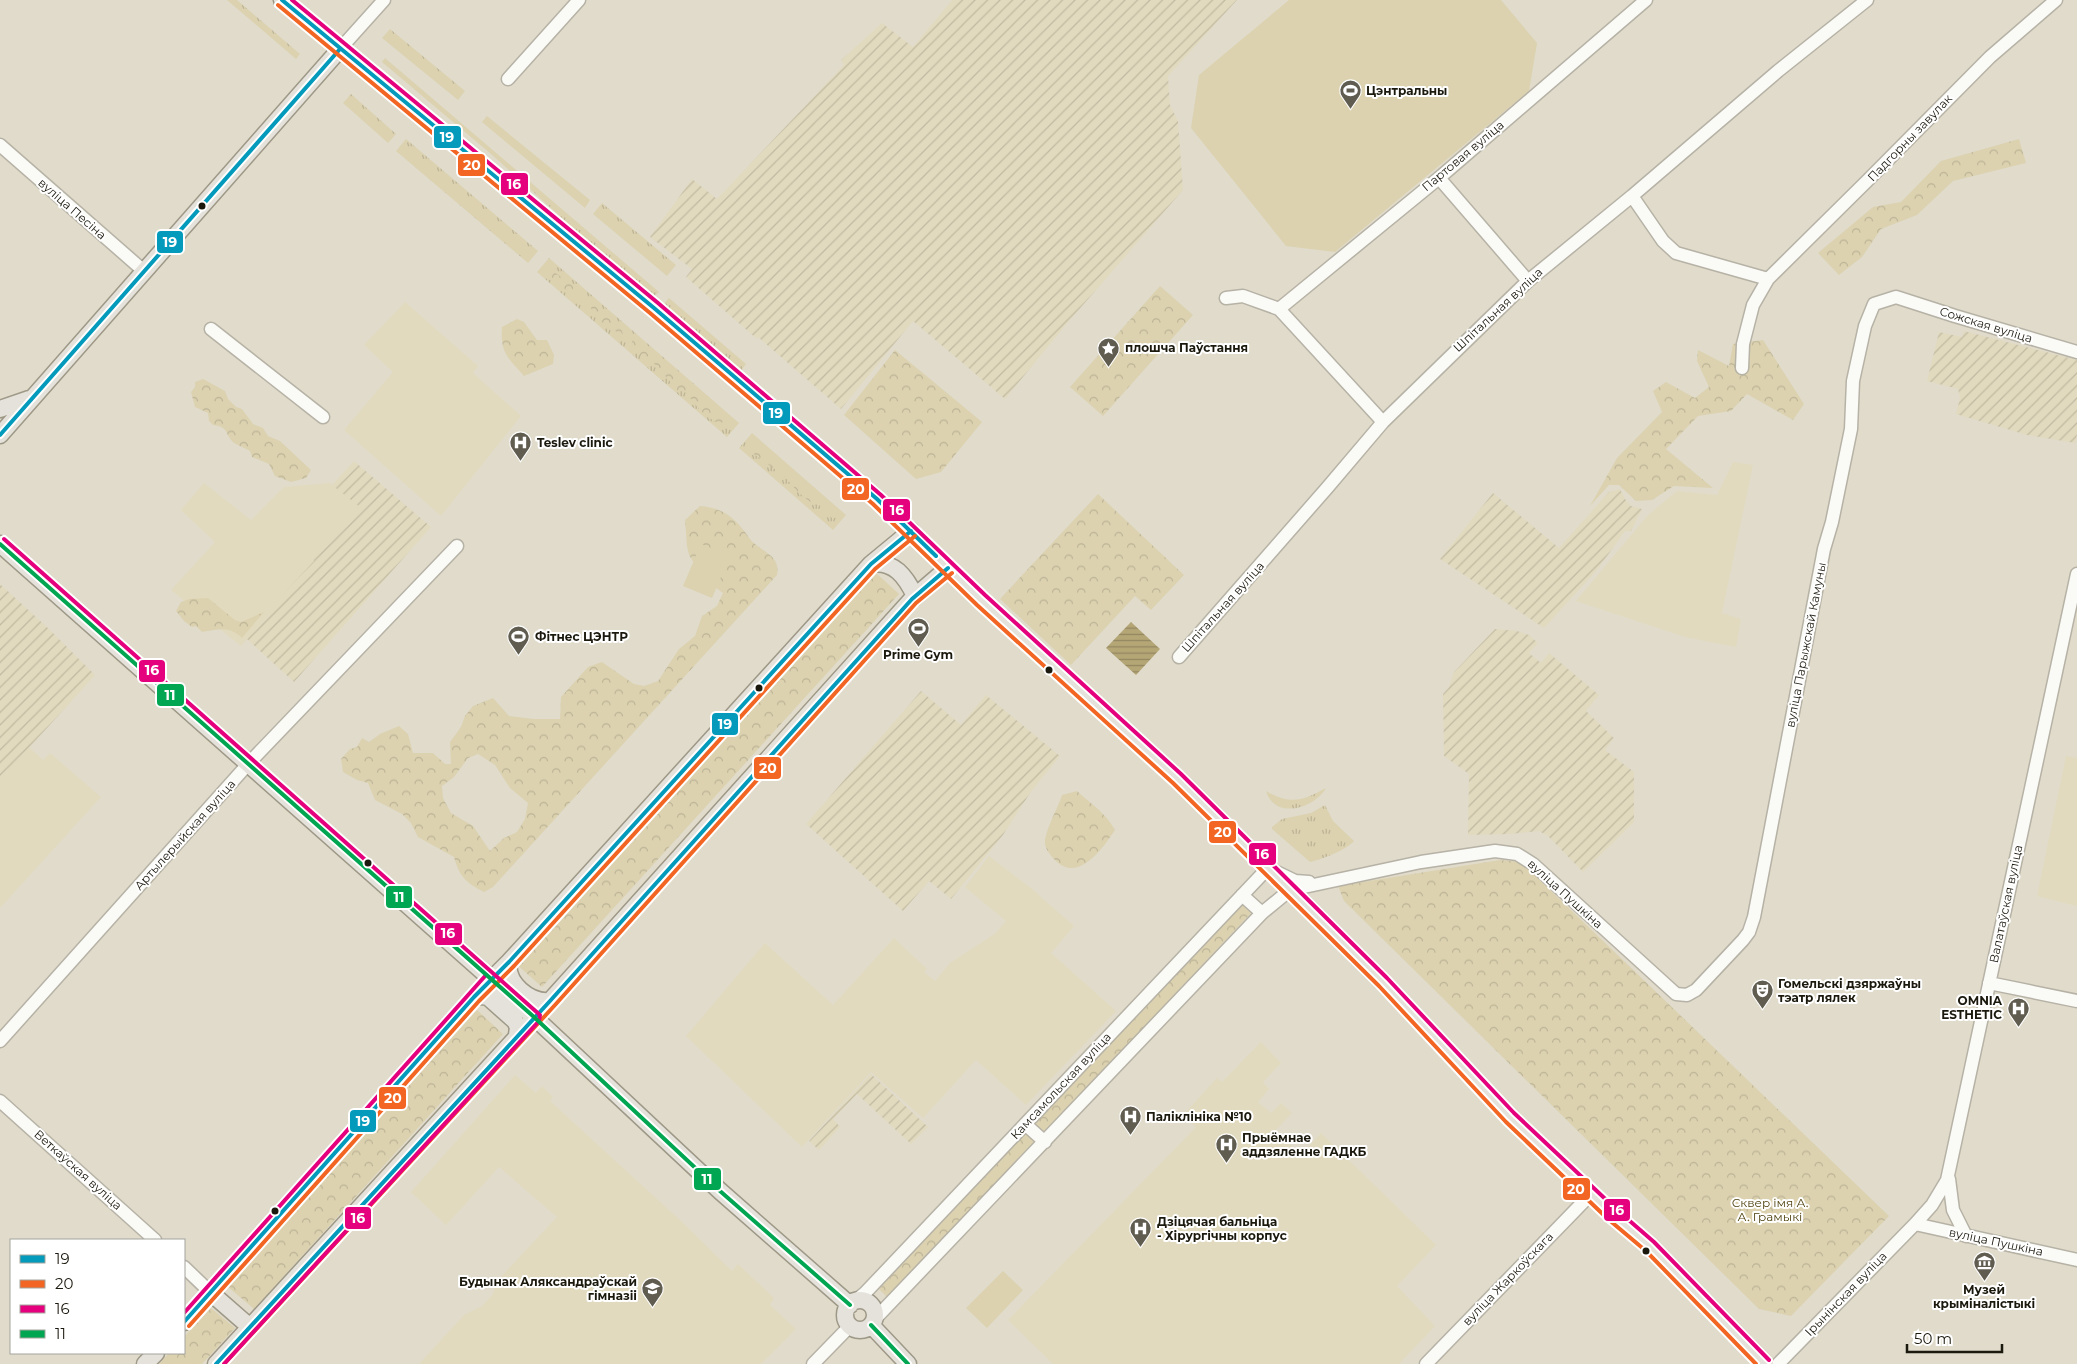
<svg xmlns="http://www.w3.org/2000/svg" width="2077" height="1364" font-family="Montserrat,sans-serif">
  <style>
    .built { fill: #e2dabe }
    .industrial { fill: url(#industrial-furrows) }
    .grass { fill: url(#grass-tufts) }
    .forest { fill: url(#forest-crowns); fill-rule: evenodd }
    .pitch { fill: #dcd2b0 }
    .water { fill: url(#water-rules) }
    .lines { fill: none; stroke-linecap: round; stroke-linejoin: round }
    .minor-casing { stroke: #b6b2a5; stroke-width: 15 }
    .major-casing { stroke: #9e9887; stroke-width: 19 }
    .minor { stroke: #fafaf7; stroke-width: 12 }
    .major { stroke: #e4e2da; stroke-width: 16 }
    .bus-1-casing { stroke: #fff; stroke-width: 8 }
    .bus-2-casing { stroke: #fff; stroke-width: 8 }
    .bus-3-casing { stroke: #fff; stroke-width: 8 }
    .bus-4-casing { stroke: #fff; stroke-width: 8 }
    .bus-1 { stroke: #039abb; stroke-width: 4 }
    .bus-2 { stroke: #f26522; stroke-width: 4 }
    .bus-3 { stroke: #e5007d; stroke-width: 4 }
    .bus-4 { stroke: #00a651; stroke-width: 4 }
    .bus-dot { fill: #1b180d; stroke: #fff; stroke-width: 2 }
    .labels { text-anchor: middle; stroke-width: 4; stroke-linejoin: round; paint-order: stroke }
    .poi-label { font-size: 12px; font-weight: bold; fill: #1b180d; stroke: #fff; text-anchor: start }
    .street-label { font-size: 12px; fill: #1b180d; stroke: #fff }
    .park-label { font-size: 12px; fill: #4c3f0b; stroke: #fff }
    .line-badge { stroke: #fff; stroke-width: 2 }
    .badge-label { font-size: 14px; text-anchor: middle; font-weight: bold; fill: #fff }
  </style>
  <defs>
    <pattern id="industrial-furrows" width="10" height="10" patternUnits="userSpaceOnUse" patternTransform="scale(1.25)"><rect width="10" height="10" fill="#e2dabe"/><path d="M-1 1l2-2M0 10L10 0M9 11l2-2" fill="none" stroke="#c1baa2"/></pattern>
    <pattern id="grass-tufts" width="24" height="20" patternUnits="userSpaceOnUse" patternTransform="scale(1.25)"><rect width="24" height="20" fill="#dcd2b0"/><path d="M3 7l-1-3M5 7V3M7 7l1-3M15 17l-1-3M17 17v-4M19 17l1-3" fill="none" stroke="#bcb496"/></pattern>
    <pattern id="forest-crowns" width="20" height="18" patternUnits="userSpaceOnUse" patternTransform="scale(1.25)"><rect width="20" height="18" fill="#dcd2b0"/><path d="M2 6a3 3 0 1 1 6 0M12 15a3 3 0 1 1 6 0" fill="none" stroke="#bcb496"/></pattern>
    <pattern id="water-rules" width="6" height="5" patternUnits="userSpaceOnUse" patternTransform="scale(1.25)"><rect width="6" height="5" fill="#b5a676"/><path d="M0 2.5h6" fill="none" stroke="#92865f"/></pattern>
  </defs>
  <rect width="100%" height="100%" fill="#e0dbcb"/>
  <path class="built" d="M405 302 478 366 473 373 521 416 441 516 344 430 393 372 364 345Z
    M1733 462 1753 465 1722 613 1741 619 1736 647 1685 637 1576 601 1648 515 1677 491 1717 495Z
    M204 483 251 520 284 487 330 483 361 507 312 558 315 561 267 611 270 614 241 646 171 590 215 542 181 510Z
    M29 747 43 760 50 753 101 797 0 908V780Z
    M2066 756 2077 758V906L2037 896Z
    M989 856 1032 889 1074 926 1051 953 1116 1011 1026 1105 976 1060 923 1118 871 1072 802 1147 686 1036 765 943 833 1005 894 938 927 969 924 972 935 981 950 963 996 933 1006 921 965 887Z
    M1261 1042 1281 1063 1263 1082 1269 1089 1258 1102 1271 1113 1281 1103 1292 1113 1275 1131 1301 1155 1321 1133 1436 1245 1397 1286 1435 1326 1399 1364H1053L1008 1320 1196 1127 1184 1114 1217 1078 1222 1082Z
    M515 1075 536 1093 542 1086 553 1097 550 1101 681 1221 732 1271 738 1264 774 1298 770 1305 796 1329 761 1364H419L464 1315 482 1306 493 1294 496 1282 557 1217 499 1167 446 1225 411 1192Z"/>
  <path class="industrial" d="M952 0H1237L1168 76 1170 105 1178 121 1183 190 1069 321 1005 399 913 321 841 409 758 337 757 339 686 277 692 269 650 237 692 179 717 199 844 65 841 60 882 23 913 47Z
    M1964 331 2077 360V435L2075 443 2027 435 1956 414 1960 398 1958 389 1927 381 1939 332 1962 337Z
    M354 461 431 527 294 682 247 639 270 615 267 611 314 561 312 558 360 507 332 485Z
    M1620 489 1625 499 1631 506 1642 509 1631 531H1625L1597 570 1544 628 1440 559 1493 493 1559 548 1609 492Z
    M0 584 49 629 95 675 0 780Z
    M1495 629 1517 631 1529 635 1538 643 1529 653 1541 663 1549 653 1599 695 1586 711 1614 738 1605 750 1634 772V822L1583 872 1548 836 1539 831 1510 834 1468 835 1469 774 1444 756 1443 694 1449 687 1454 672Z
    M921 691 961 725 986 695 1060 756 1030 793 1003 835 951 899 929 881 903 911 806 824Z
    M871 1074 928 1127 911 1144 857 1094 833 1119 840 1127 819 1150 809 1141Z"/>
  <path class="grass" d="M227 0H237L300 54 296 59Z
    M390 29 465 91 458 100 382 38Z
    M385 58 659 292 652 299 491 154 382 62Z
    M351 94 396 134 388 143 343 103Z
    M487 116 590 200 585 208 482 122Z
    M406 139 538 251 528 263 396 151Z
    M602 203 676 265 667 276 593 214Z
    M549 258 739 423 727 437 537 272Z
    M669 298 746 364 740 372 662 306Z
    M752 433 846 515 833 530 739 448Z
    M1326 788C1314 809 1275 820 1266 791 1291 805 1302 801 1326 788Z
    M1325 805 1333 821 1354 841C1348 849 1321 860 1310 862L1272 829V827L1282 819 1311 813Z"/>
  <path class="forest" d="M2019 139 2026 163 1953 181 1917 215 1881 229 1862 257 1839 275 1818 253 1873 207 1901 202 1941 161Z
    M548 268 576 287V295L568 294 546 273Z
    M1160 286 1193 315 1103 416 1070 387Z
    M588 303C604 310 621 316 623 336L597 319Z
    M517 319 524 322 537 340H547L554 355 553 364 524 376C508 358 500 353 502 327Z
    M637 338 648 349 656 361 668 367 693 388 705 401 720 413 724 421 720 424C704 417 695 405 685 391H678L656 365 643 358 633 348 632 341Z
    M1763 340 1804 404 1793 420 1747 394 1731 411 1698 416 1666 449 1713 488 1674 486 1652 500 1636 501 1619 485H1609L1590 506 1617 458 1662 412 1653 391 1666 382 1695 398 1709 387 1697 361 1698 350 1729 366 1733 344Z
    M895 350 982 422 941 472 916 479 844 415Z
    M203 379 225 391 228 399 236 407 242 409 253 424 263 428 268 436 280 441 311 470 306 478 291 482 275 476 269 464 252 457 250 451C245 448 239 446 234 443 224 434 230 427 213 425L209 421 208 413 195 407 191 392 195 387V382Z
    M754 439 764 455H772L794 478 809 487 818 497 836 511V517L833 519 819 505 813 504 799 493 783 475 751 452 748 443Z
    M1098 494 1184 575 1151 610 1135 596 1071 665 1000 599Z
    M700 506C721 508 732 515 745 532 748 536 751 541 755 544 767 554 780 557 777 575L493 887 484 892C466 883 459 876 454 857L418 837 411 823 402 814 375 800 368 783 357 780 343 772 341 759 350 749 357 747 362 738 369 742 380 734 399 726 408 734 413 753H433L445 764H451L450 742 461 727 465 716 473 706 493 698 509 716 534 719H560L561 697 588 667 602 662 634 684 644 686 658 681 679 649 695 636 702 616 717 606 723 593 704 579 689 555 687 546 685 520ZM478 754 495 765 510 788 528 803 525 819 517 832 504 838 490 851 473 826 451 813 443 798 442 786 454 777 468 758Z
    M875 572 899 594 542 987 515 963Z
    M208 598 235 620 241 622 264 612 242 638C228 625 218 630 202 632L196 626 192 627 184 621 176 611 181 602 189 599Z
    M1077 791C1092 805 1105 812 1115 830 1103 848 1078 884 1055 860 1051 856 1046 850 1045 844 1044 832 1058 808 1062 795Z
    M1500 860 1521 862 1889 1216 1791 1316 1759 1309 1344 901 1338 886Z
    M1244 902 1253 911 888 1298 879 1289Z
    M477 1010 503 1034 254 1309 227 1286Z
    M211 1308 235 1328 202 1364H159L169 1353H184V1337Z"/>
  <path class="pitch" d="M1289 0H1501L1537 43 1529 91 1335 252 1286 246 1191 128 1199 75Z
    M701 544 730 556 712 598 683 586Z
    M1003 1271 1023 1290 987 1328 966 1308Z"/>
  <path class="water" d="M1131 622 1160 649 1136 675 1106 648Z"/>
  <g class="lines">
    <defs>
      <path id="minor" d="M340 49 384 0
        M508 79 579 0
        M0 145 145 272
        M1439 178 1528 281
        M1632 196 1663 241 1676 253 1768 279
        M1226 298 1243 296 1279 309
        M1279 309 1439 178 1646 0
        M1279 309 1383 422
        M211 329 323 417
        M1742 368 1743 344 1753 305 1768 279 1868 180 1990 57 2056 0
        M1179 657 1327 488 1383 422 1528 281 1632 196 1778 71 1867 0
        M1242 895 1262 913
        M1989 983 2077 1001
        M0 1041 249 763 457 546
        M0 1101 155 1240
        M1025 1124 1045 1142
        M1949 1179 1953 1210 1966 1236
        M1915 1224 2077 1260
        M184 1267 211 1293
        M854 1302 865 1293 1268 868 1295 881 1309 882
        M874 1320 1262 913 1290 890 1421 862 1495 851 1517 854 1533 864 1676 994 1687 995 1696 990 1743 940 1749 932 1754 917 1824 549 1832 522 1851 429 1853 381 1865 326 1874 304 1896 297 1955 316 2077 352
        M813 1364 850 1326
        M1426 1364 1591 1194
        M1778 1364 1915 1224 1932 1205 1947 1180 2077 574"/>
      <path id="major" d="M282 0 654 308 877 499 981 600 1177 778 1383 982 1510 1117 1612 1214 1650 1246 1765 1364
        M0 409 29 399
        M0 435 340 49
        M0 544 534 1017 720 1191 850 1305
        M871 564C894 560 906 577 915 596
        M509 962C505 983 530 1003 550 1001
        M474 997 482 996 488 997 515 1021 518 1027 517 1035
        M211 1293 250 1327
        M845 1315a15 15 0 1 1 30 0a15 15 0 1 1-30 0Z
        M184 1322 474 997 509 962 871 564 911 531
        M871 1325 908 1364
        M145 1364 156 1353
        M216 1364 550 1001 912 599 948 568"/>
    </defs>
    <use href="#minor" class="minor-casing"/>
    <use href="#major" class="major-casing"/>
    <use href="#minor" class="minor"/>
    <use href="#major" class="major"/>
    <defs>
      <path id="bus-1" d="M282 0 654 308 877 499 936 556
        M0 435 340 49
        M184 1322 474 997 509 962 871 564 911 531
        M216 1364 550 1001 912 599 948 568"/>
      <path id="bus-2" d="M278 5 650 313 873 504 977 605 1173 783 1379 986 1506 1122 1608 1219 1646 1251 1756 1364
        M189 1326 479 1001 514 966 875 569 915 536
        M224 1364 555 1005 916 603 952 573"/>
      <path id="bus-3" d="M292 0 658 303 881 495 985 595 1181 774 1387 978 1514 1113 1616 1209 1654 1242 1769 1360
        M4 539 540 1015 539 1021 224 1364
        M184 1313 486 975"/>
      <path id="bus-4" d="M0 544 534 1017 720 1191 850 1305
        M871 1325 908 1364"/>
    </defs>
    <use href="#bus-1" class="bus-1-casing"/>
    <use href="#bus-2" class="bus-2-casing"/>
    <use href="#bus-3" class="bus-3-casing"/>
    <use href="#bus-4" class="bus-4-casing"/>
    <use href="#bus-1" class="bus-1"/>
    <use href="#bus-2" class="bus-2"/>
    <use href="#bus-3" class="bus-3"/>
    <use href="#bus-4" class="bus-4"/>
  </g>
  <defs>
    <symbol id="stadium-pin" viewBox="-11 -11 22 30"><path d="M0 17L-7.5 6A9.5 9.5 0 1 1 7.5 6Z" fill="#605c50" stroke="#fff"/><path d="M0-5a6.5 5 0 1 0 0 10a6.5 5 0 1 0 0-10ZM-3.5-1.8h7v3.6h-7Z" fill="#fff"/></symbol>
    <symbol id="sight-pin" viewBox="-11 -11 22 30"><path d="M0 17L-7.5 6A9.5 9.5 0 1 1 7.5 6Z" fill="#605c50" stroke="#fff"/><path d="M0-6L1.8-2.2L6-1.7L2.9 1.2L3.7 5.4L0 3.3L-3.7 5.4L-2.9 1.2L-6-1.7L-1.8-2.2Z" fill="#fff"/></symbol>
    <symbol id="hospital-pin" viewBox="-11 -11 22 30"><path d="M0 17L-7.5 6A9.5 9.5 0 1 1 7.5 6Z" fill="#605c50" stroke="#fff"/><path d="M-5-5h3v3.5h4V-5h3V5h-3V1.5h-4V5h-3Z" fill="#fff"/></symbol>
    <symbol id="theatre-pin" viewBox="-11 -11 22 30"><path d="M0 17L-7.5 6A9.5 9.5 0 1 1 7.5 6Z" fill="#605c50" stroke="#fff"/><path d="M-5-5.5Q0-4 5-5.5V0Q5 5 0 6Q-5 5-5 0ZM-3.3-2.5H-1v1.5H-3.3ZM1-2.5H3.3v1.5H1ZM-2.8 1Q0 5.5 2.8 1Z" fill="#fff"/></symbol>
    <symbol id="museum-pin" viewBox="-11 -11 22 30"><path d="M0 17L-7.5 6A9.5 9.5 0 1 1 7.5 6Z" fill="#605c50" stroke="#fff"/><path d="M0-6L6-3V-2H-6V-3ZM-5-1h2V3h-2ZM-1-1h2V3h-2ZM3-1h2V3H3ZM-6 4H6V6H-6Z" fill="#fff"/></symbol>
    <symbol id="university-pin" viewBox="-11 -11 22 30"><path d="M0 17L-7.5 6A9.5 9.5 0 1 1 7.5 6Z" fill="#605c50" stroke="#fff"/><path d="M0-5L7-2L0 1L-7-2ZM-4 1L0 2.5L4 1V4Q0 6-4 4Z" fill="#fff"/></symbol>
  </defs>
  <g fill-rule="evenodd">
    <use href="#stadium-pin" x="1338" y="78" width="25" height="34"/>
    <use href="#sight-pin" x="1096" y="336" width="25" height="34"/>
    <use href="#hospital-pin" x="508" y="430" width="25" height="34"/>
    <use href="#stadium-pin" x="906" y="616" width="25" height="34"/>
    <use href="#stadium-pin" x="506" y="624" width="25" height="34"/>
    <use href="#theatre-pin" x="1750" y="978" width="25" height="34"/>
    <use href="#hospital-pin" x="2006" y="996" width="25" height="34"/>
    <use href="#hospital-pin" x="1118" y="1104" width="25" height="34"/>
    <use href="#hospital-pin" x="1214" y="1132" width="25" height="34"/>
    <use href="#hospital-pin" x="1128" y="1216" width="25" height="34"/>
    <use href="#museum-pin" x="1972" y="1250" width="25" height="34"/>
    <use href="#university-pin" x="640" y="1276" width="25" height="34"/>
  </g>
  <g class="bus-dot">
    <circle cx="202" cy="206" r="4.5"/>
    <circle cx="1049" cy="670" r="4.5"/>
    <circle cx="759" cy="688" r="4.5"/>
    <circle cx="368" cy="863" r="4.5"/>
    <circle cx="275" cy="1211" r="4.5"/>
    <circle cx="1646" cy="1251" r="4.5"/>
  </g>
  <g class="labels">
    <g class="poi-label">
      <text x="1366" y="95">Цэнтральны</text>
      <text x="1125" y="352">плошча Паўстання</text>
      <text x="537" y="447">Teslev clinic</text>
      <text x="535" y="641">Фітнес ЦЭНТР</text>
      <text x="918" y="659" text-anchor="middle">Prime Gym</text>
      <text x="1778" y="988">Гомельскі дзяржаўны<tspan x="1778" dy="14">тэатр лялек</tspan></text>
      <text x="2002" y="1005" text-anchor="end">OMNIA<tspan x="2002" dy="14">ESTHETIC</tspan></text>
      <text x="1146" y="1121">Паліклініка №10</text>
      <text x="1242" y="1142">Прыёмнае<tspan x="1242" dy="14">аддзяленне ГАДКБ</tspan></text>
      <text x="1157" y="1226">Дзіцячая бальніца<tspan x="1157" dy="14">- Хірургічны корпус</tspan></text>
      <text x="637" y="1286" text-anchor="end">Будынак Аляксандраўскай<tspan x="637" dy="14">гімназіі</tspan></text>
      <text x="1984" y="1294" text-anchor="middle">Музей<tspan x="1984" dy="14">крыміналістыкі</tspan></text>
    </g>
    <g class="street-label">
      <text transform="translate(1910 138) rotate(-46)" y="4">Падгорны завулак</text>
      <text transform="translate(1463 156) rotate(-40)" y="4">Партовая вуліца</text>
      <text transform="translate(72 209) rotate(41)" y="4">вуліца Песіна</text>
      <text transform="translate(1498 310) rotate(-43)" y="4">Шпітальная вуліца</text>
      <text transform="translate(1986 325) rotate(17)" y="4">Сожская вуліца</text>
      <text transform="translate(1223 607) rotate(-48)" y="4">Шпітальная вуліца</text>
      <text transform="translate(1806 645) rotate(-79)" y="4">вуліца Парыжскай Камуны</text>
      <text transform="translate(185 835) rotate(-48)" y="4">Артылерыйская вуліца</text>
      <text transform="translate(1565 894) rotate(42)" y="4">вуліца Пушкіна</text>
      <text transform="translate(2006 904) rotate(-78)" y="4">Валатаўская вуліца</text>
      <text transform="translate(1061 1086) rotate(-47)" y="4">Камсамольская вуліца</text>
      <text transform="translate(78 1170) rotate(42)" y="4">Веткаўская вуліца</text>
      <text transform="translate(1996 1242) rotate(12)" y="4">вуліца Пушкіна</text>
      <text transform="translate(1508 1279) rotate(-46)" y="4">вуліца Жаркоўскага</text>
      <text transform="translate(1846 1294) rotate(-46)" y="4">Ірынінская вуліца</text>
    </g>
    <g class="park-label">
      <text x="1770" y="1207">Сквер імя А.<tspan x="1770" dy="14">А. Грамыкі</tspan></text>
    </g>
  </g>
  <g class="line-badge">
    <rect x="433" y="125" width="29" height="24" rx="5" fill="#039abb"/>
    <rect x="457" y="153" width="29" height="24" rx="5" fill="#f26522"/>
    <rect x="500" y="172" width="29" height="24" rx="5" fill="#e5007d"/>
    <rect x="156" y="230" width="28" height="24" rx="5" fill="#039abb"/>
    <rect x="762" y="401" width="29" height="24" rx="5" fill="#039abb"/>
    <rect x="841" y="477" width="29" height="24" rx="5" fill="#f26522"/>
    <rect x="882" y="498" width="29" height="24" rx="5" fill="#e5007d"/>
    <rect x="138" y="659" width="28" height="24" rx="5" fill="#e5007d"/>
    <rect x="156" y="683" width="29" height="24" rx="5" fill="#00a651"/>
    <rect x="711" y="712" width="28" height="24" rx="5" fill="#039abb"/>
    <rect x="753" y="756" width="29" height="24" rx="5" fill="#f26522"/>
    <rect x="1208" y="820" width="29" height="24" rx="5" fill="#f26522"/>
    <rect x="1248" y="842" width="29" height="24" rx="5" fill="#e5007d"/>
    <rect x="385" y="885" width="28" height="24" rx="5" fill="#00a651"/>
    <rect x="434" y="922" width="29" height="24" rx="5" fill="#e5007d"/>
    <rect x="378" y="1086" width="29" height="24" rx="5" fill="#f26522"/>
    <rect x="349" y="1109" width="28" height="24" rx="5" fill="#039abb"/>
    <rect x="693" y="1167" width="29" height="24" rx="5" fill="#00a651"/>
    <rect x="1562" y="1177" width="29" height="24" rx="5" fill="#f26522"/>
    <rect x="1603" y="1198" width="28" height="24" rx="5" fill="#e5007d"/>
    <rect x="344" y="1206" width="28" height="24" rx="5" fill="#e5007d"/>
  </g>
  <g class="badge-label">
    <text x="447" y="142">19</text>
    <text x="472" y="170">20</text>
    <text x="514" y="189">16</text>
    <text x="170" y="247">19</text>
    <text x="776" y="418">19</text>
    <text x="856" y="494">20</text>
    <text x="897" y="515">16</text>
    <text x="152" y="675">16</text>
    <text x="170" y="700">11</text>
    <text x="725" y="729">19</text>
    <text x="768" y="773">20</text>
    <text x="1223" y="837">20</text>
    <text x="1262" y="859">16</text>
    <text x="399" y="902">11</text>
    <text x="448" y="938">16</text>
    <text x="393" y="1103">20</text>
    <text x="363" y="1126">19</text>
    <text x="707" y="1184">11</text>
    <text x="1576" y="1194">20</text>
    <text x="1617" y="1215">16</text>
    <text x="358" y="1223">16</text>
  </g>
  <rect x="10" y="1239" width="175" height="115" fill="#ffffff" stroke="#a4a39e"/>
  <rect x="20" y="1255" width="25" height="8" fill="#039abb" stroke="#a4a39e"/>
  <text x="55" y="1264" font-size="15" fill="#1b180d">19</text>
  <rect x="20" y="1280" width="25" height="8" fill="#f26522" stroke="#a4a39e"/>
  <text x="55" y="1289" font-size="15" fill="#1b180d">20</text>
  <rect x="20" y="1305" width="25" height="8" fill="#e5007d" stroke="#a4a39e"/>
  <text x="55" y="1314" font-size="15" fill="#1b180d">16</text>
  <rect x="20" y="1330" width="25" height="8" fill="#00a651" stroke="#a4a39e"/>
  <text x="55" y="1339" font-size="15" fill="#1b180d">11</text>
  <path d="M1907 1344v8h95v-8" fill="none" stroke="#1b180d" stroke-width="2.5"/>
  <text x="1914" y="1344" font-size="15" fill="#1b180d" stroke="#ffffff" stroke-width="4" paint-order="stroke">50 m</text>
</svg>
